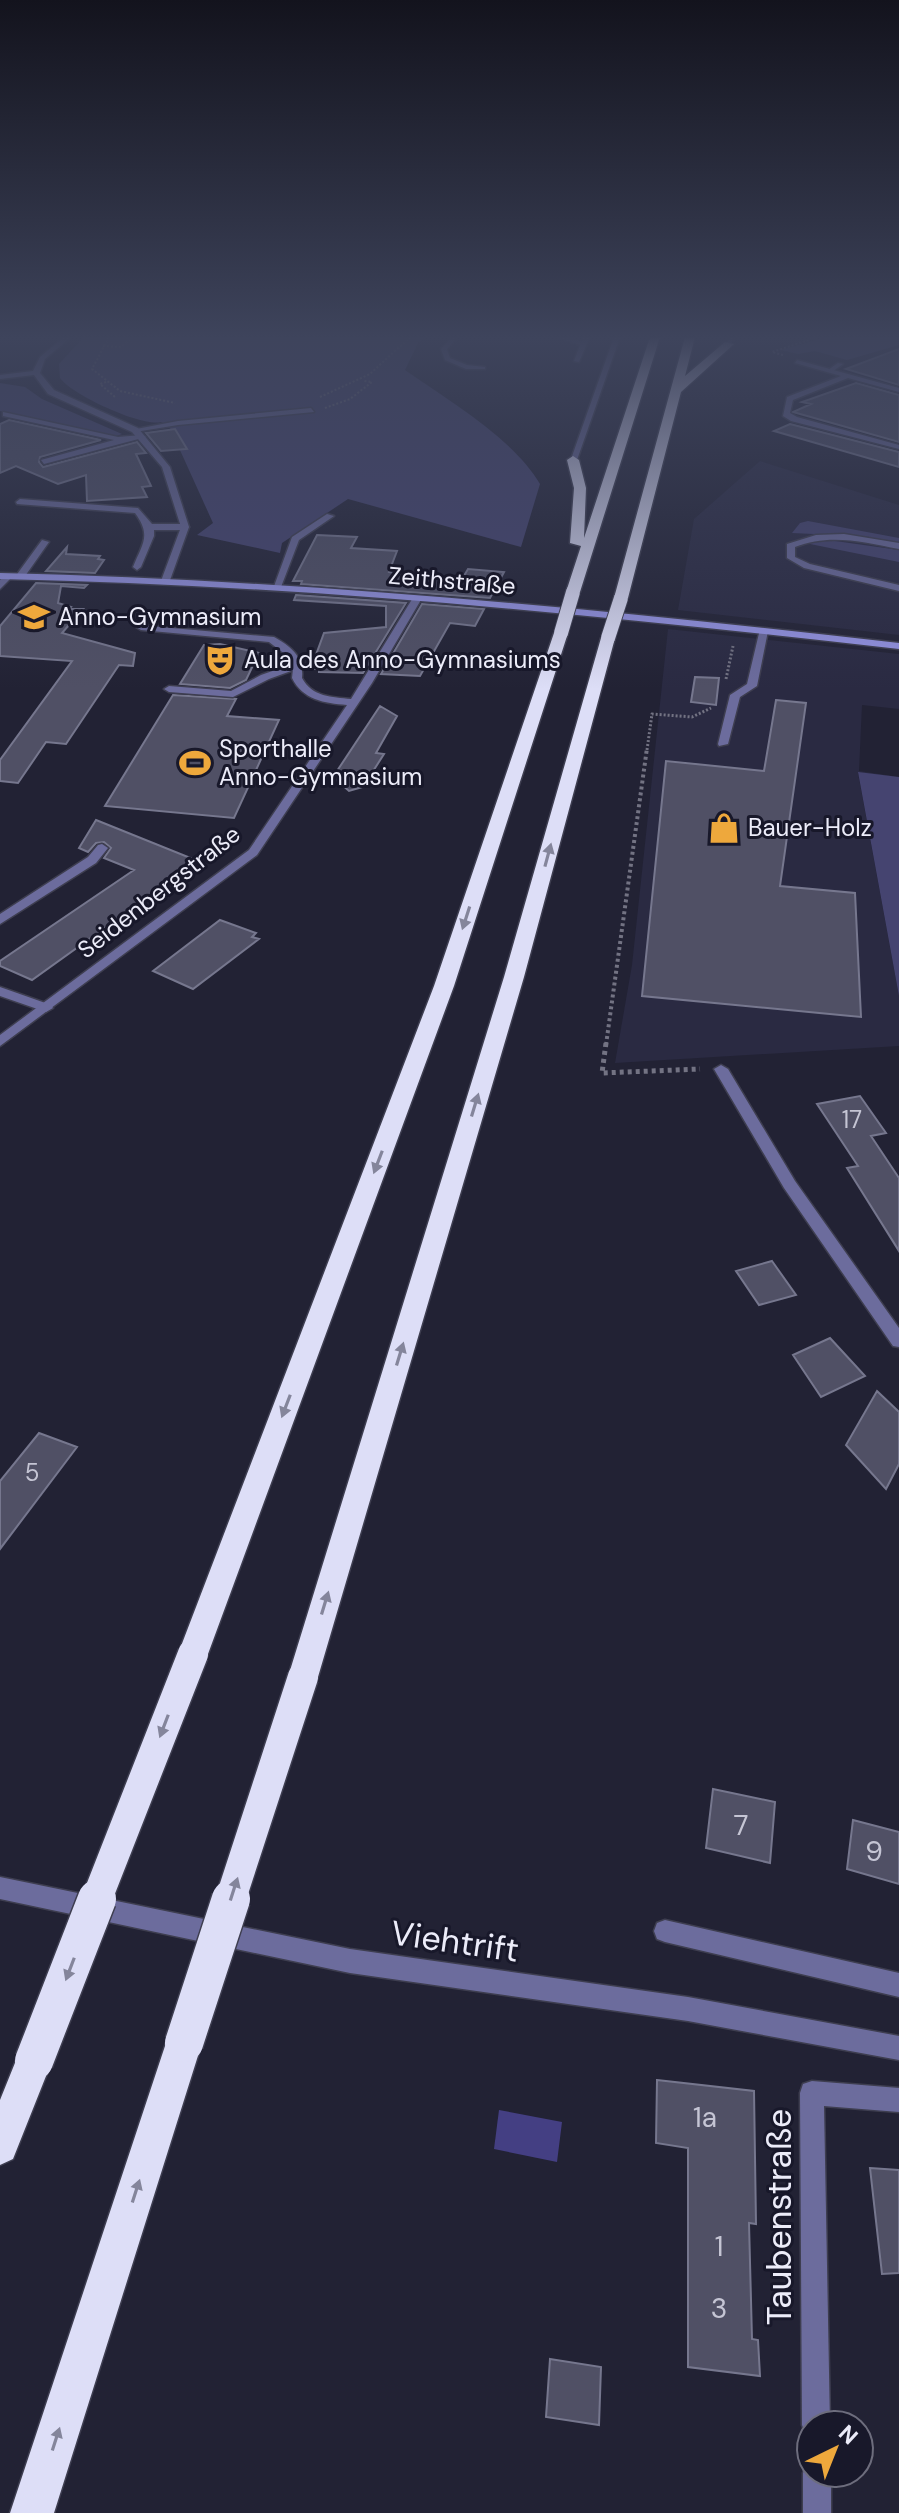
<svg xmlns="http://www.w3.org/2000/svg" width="899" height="2513" font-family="'DM Sans',sans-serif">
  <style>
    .built { fill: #2a2a42 }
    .green { fill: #454470 }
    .water { fill: #443f83 }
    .building { fill: #505065; stroke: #76778e; stroke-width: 2 }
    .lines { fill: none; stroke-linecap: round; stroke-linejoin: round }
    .lane-casing { stroke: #3e3e50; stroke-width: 3 }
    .street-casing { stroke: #3e3e50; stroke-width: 3 }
    .secondary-casing { stroke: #3e3e50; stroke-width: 3 }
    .highway-casing { stroke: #3e3e50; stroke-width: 3 }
    .path-far3 { stroke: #737383; stroke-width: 2; stroke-dasharray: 2 2; stroke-linecap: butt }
    .path-far2 { stroke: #737383; stroke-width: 3; stroke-dasharray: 2 2; stroke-linecap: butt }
    .path-far1 { stroke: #737383; stroke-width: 4; stroke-dasharray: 3 3; stroke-linecap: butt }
    .path { stroke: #737383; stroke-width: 5; stroke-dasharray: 4 4; stroke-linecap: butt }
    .lane { fill: #6c6c9d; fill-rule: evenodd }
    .street { fill: #6c6c9d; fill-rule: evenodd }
    .secondary { fill: #9594e4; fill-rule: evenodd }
    .highway { fill: #dddef7; fill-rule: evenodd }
    .highway-bridge-far2-casing { stroke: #3e3e50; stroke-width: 16; stroke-linecap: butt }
    .highway-bridge-far1-casing { stroke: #3e3e50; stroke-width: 33; stroke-linecap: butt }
    .highway-bridge-casing { stroke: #3e3e50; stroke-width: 41; stroke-linecap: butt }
    .highway-bridge-far2 { stroke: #dddef7; stroke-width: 14 }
    .highway-bridge-far1 { stroke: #dddef7; stroke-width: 30 }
    .highway-bridge { stroke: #dddef7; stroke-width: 38 }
    .oneway { fill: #84859b }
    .labels { text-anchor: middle; stroke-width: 6; stroke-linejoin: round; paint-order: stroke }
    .far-street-label { font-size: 24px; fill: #ececf9; stroke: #18182a }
    .far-poi-label { font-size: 24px; fill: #ececf9; stroke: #18182a; text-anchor: start }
    .number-label { font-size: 24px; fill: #c5c5d4 }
    .near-number-label { font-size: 28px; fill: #c5c5d4 }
    .near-street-label { font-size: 34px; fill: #ececf9; stroke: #18182a }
  </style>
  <rect width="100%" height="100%" fill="#222234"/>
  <path class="built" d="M760 461 899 505V635L678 610 694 519Z
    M668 629 899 654V709L862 705 859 771 899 777 858 773 899 996V1046L615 1063 632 965Z"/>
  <path class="green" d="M84 337H425L418 343 405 370C449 401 513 438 540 484L521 547 348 499 282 543 280 553 197 535 213 523 170 428 161 422C142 427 72 395 60 378L59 364Z
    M827 337H899V345L847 360 815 351 798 354 781 350Z
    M0 383 25 387 42 399 122 434 111 438 0 411Z
    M808 521 899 538V543L836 535 792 533 800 523Z
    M821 539 899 550V562L810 544 812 541Z
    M858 772 899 777V996Z"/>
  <path class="water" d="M499 2110 562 2122 557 2162 494 2149Z"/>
  <path class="building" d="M899 349V385L846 369Z
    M856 383 899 395V442L793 412 811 404 802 402Z
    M9 420 101 440 40 457 39 462 43 467 137 442 146 453 136 454 151 486 142 487 147 497 87 501 86 475 58 484 16 466 0 473V424Z
    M790 424 899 452V467L774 431Z
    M175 429 187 449 161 451 146 433Z
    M317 535 357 537 351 548 397 551 389 572 419 578 461 581 468 569 504 572 490 598 301 584 302 581H293Z
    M67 547 66 554 100 556 98 559 104 560 95 573 46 571Z
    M36 583 87 585 84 588 61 586 58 603 71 607 69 609H83L62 633 135 653 133 666 119 665 66 744 46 742 18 783 0 781V760L72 661 0 656V626Z
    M296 595 338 598 406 603 363 673 319 672V669H313V663L324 633 386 627V606L294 600Z
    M422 604 484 609 475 626 450 623 420 676 381 674Z
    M220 644 259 653 246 680 230 688 180 684 204 645Z
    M695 677 719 678 716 705 691 702Z
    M173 695 236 699 227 716 279 720 234 818 105 806Z
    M776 700 806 703 780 886 855 893 861 1017 642 996 666 761 764 771Z
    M380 706 397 716 376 753 384 754 363 787 349 791 333 777Z
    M96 820 198 861 32 980 0 966V961L134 870 104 858 111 848 104 842 96 843 88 852 79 848Z
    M220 920 256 933 252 937 259 939 193 989 153 971Z
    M860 1096 886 1133 871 1136 899 1178V1251L847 1168 858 1166 817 1104Z
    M772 1261 796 1295 759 1305 736 1271Z
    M830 1338 865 1376 821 1397 793 1355Z
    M877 1391 899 1412V1464L886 1489 846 1445Z
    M39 1433 77 1447 0 1549V1481Z
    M713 1789 775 1802 770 1863 706 1848Z
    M853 1820 899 1832V1884L847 1869Z
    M657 2080 754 2091 756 2224 749 2223 752 2339 758 2340 760 2376 688 2367V2148L656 2143Z
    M870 2168 899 2170V2273L882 2274Z
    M550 2359 601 2367 599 2425 546 2417Z"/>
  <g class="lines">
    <defs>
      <path id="lane" d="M452 337H458L447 349 450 358 467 365 485 367V369H466L445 360 441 349Z
        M557 337 582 341 584 337H590L579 362 574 361 580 345Z
        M614 337H620L577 460 570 462Z
        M730 337H736L729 346 726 344Z
        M838 363 843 364 832 372H828V370Z
        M311 408 314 412 178 425 135 432 131 430 178 421Z
        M3 412 118 437 142 435 146 437 44 464 41 460 114 440 3 416Z
        M20 499 138 508 152 524H185L189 527 185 530H154V536L141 567 137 570 133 567C142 544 152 536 135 513L17 504 16 502Z
        M844 534 899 543V549C864 542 829 533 795 547V557L810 564 899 585V591L804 568 787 558V544L816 535Z
        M42 540 49 542 23 579H17L15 577Z
        M760 629 768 631 757 686 740 697 728 744 719 746 718 744 730 695 747 684Z
        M298 662 303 665 302 667 269 679 233 697 169 692 164 689 169 686 231 691 261 675Z
        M102 844 108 848 96 863 0 924V914L88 857 98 845Z
        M0 987 51 1005 53 1008 46 1012 0 996Z"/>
      <path id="street" d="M64 337H71L45 359 40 373 54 390 138 428 170 467 189 527 169 583 161 581 181 527 162 467 132 432 48 394 34 375 0 379V375L33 371 40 357Z
        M797 360 899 388V392L848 378 793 400 790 413 797 417 899 445V449L791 421 783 416 787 397 841 376 795 363Z
        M327 514 334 516 299 540 281 587 273 589 292 537Z
        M5 574 13 576 0 589V580Z
        M414 596 422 598 372 683 257 855 0 1046V1035L249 850 347 705C324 703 303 700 292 678L293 669 290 658 269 642 141 630 136 627 138 625 274 637C292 647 304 657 302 678 312 697 332 697 351 699Z
        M721 1065 728 1069 795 1181 899 1328V1347L893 1346 784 1188 714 1069Z
        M0 1877 350 1949 688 1997 899 2036V2060L688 2021 350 1973 0 1899Z
        M665 1920 899 1973V1997L665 1942 657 1939 654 1931 657 1923Z
        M812 2081 899 2088V2112L824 2106 830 2425H811V2437L806 2435 802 2425 800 2093 803 2084Z
        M811 2461V2473H831V2513H803V2473L807 2463Z"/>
      <path id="secondary" d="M0 573C301 580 600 609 899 643V649C600 615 301 585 0 579Z"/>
      <path id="highway" d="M650 337H660L580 592 568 595 566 592 581 546 570 543 574 488 567 460 573 456 579 460 586 488 584 538Z
        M685 337H695L685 376 725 342 734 344 681 392 628 598 616 601 614 598Z
        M561 629 568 633 454 986 208 1654 204 1664 193 1668 182 1664 178 1654 434 986 554 633Z
        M608 634 615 638 524 977 318 1677 314 1687 303 1691 292 1687 288 1677 504 977 601 638Z
        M184 2025 197 2030 202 2043 54 2513H10L166 2043 171 2030Z
        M34 2043 47 2048 52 2061 13 2159 0 2165V2100L21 2048Z"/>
    </defs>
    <use href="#lane" class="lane-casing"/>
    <use href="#street" class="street-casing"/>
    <use href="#secondary" class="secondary-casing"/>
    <use href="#highway" class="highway-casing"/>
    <path class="path-far3" d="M109 337 92 369 120 391 175 403
      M103 346 120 347 133 337
      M783 355 772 352 818 337
      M106 382 100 384 115 397
      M320 397 370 374 410 337
      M325 408 350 399 372 382 364 381"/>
    <path class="path-far2" d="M726 679 733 646
      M647 750 652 714 692 717 711 708"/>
    <path class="path-far1" d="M606 1045 647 748"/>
    <path class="path" d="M606 1043 602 1073 700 1069"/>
    <use href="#lane" class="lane"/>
    <use href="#street" class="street"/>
    <use href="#secondary" class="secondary"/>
    <use href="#highway" class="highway"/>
    <defs>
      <path id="highway-bridge-far2" d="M561 633 573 592
        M608 638 621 598"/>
      <path id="highway-bridge-far1" d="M96 1901 193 1654
        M230 1901 303 1677"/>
      <path id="highway-bridge" d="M184 2043 231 1899
        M34 2061 97 1899"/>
    </defs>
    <use href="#highway-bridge-far2" class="highway-bridge-far2-casing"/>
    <use href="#highway-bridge-far1" class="highway-bridge-far1-casing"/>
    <use href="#highway-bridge" class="highway-bridge-casing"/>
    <use href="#highway-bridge-far2" class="highway-bridge-far2"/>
    <use href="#highway-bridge-far1" class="highway-bridge-far1"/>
    <use href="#highway-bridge" class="highway-bridge"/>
  </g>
  <defs><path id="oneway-solid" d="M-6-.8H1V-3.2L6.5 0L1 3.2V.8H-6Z" transform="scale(2)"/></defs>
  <g class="oneway">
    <use href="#oneway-solid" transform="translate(548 855) rotate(-75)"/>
    <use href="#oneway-solid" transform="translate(466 918) rotate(108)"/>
    <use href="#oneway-solid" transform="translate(475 1105) rotate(-73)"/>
    <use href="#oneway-solid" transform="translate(378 1162) rotate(111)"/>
    <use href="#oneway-solid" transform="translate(400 1354) rotate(-73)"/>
    <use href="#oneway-solid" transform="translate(286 1406) rotate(111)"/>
    <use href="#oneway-solid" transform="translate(325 1603) rotate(-73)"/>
    <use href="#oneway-solid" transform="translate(164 1726) rotate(111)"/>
    <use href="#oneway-solid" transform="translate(234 1889) rotate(-72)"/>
    <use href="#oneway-solid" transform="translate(70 1969) rotate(111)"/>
    <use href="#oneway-solid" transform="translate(136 2191) rotate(-72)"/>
    <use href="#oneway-solid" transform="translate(56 2439) rotate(-72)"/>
  </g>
  <linearGradient id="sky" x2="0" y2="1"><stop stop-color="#13131d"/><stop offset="0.49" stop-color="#3e445c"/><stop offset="1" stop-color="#3e445c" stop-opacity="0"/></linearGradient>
  <rect width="899" height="689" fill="url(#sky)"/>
  <defs>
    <symbol id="school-bare" viewBox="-9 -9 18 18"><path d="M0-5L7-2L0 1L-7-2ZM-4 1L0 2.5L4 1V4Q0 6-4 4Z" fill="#eea83c" stroke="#18182a" stroke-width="2.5" paint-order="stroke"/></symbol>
    <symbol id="theatre-bare" viewBox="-9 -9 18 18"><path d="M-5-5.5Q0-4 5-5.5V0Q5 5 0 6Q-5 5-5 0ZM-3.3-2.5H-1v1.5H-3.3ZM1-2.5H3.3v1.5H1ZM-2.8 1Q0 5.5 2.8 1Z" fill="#eea83c" stroke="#18182a" stroke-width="2.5" paint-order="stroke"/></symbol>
    <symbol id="stadium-bare" viewBox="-9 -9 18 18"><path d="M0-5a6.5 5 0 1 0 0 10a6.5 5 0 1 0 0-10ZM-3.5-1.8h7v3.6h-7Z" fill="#eea83c" stroke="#18182a" stroke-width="2.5" paint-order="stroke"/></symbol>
    <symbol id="shop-bare" viewBox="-9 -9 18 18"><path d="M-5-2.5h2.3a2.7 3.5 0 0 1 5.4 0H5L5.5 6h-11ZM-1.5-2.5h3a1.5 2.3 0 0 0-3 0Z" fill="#eea83c" stroke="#18182a" stroke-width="2.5" paint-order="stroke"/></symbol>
  </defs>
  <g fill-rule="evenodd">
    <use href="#school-bare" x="12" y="595" width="44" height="44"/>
    <use href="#theatre-bare" x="198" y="638" width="44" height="44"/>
    <use href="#stadium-bare" x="173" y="741" width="44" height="44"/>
    <use href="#shop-bare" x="702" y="806" width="44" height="44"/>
  </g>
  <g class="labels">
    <g class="far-street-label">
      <text transform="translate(452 581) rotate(5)" y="8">Zeithstraße</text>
      <text transform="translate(159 892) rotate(-38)" y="8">Seidenbergstraße</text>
    </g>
    <g class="far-poi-label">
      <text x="58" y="625">Anno-Gymnasium</text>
      <text x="244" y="668">Aula des Anno-Gymnasiums</text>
      <text x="219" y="757">Sporthalle<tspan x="219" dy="28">Anno-Gymnasium</tspan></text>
      <text x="748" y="836">Bauer-Holz</text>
    </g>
    <g class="number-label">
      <text x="852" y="1128">17</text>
      <text x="32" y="1481">5</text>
    </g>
    <g class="near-number-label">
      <text x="741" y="1835">7</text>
      <text x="874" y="1861">9</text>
      <text x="705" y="2127">1a</text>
      <text x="719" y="2256">1</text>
      <text x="719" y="2318">3</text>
    </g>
    <g class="near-street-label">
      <text transform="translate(455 1941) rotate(8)" y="12">Viehtrift</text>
      <text transform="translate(779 2217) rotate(-90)" y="12">Taubenstraße</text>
    </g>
  </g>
  <g transform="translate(835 2449) rotate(43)"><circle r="38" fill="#18182a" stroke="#6d6d7d" stroke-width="2"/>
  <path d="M0-6L14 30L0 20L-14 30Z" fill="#eea83c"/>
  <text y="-12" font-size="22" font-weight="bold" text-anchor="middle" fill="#ececf9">N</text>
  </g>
</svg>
